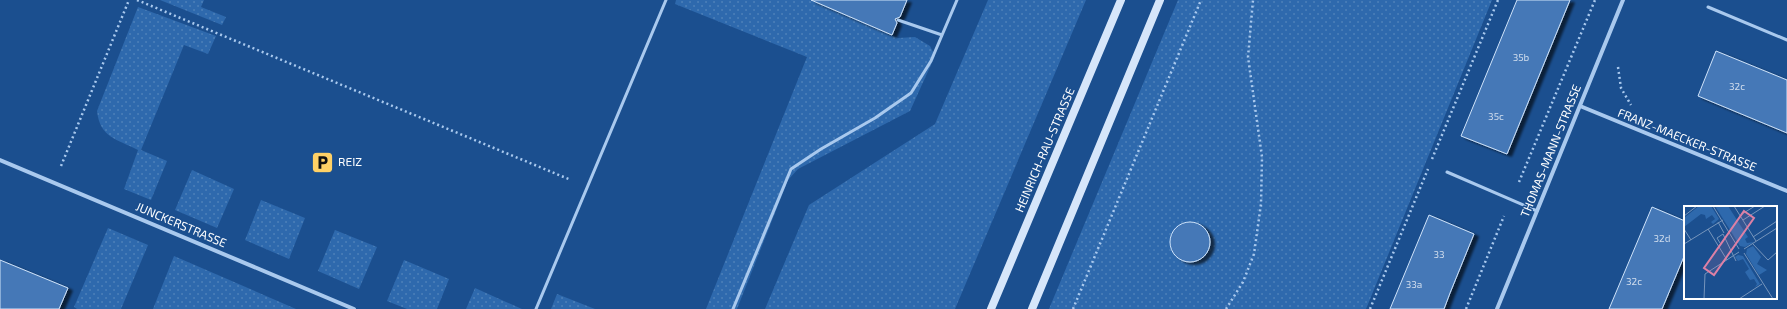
<svg xmlns="http://www.w3.org/2000/svg" width="1787" height="309" font-family="'Exo 2',sans-serif">
  <style>
    .grass { fill: url(#grass-dots) }
    .building { fill: #4478b7; stroke: #cfe3fa; filter: url(#shadow) }
    .lines { fill: none; stroke-linecap: round; stroke-linejoin: round }
    .path { stroke: #a9c9ee; stroke-width: 2.5; stroke-dasharray: 2 3; stroke-linecap: butt }
    .lane { stroke: #a9c9ee; stroke-width: 3 }
    .street { stroke: #a9c9ee; stroke-width: 4 }
    .secondary { stroke: #d6e6fa; stroke-width: 8 }
    .labels { text-anchor: middle; stroke-width: 3; stroke-linejoin: round; paint-order: stroke }
    .number-label { font-size: 10px; fill: #d0dded }
    .street-label { font-size: 12px; fill: #fff; stroke: #1b4f8f }
    .poi-label { font-size: 12px; fill: #fff; stroke: #1b4f8f; text-anchor: start }
    .inset-road { fill: none; stroke: #7695bc; stroke-width: 1 }
    .view { fill: #dd80a5; fill-opacity: 0.15; stroke: #dd80a5; stroke-width: 2 }
    .inset-edge { fill: none; stroke: #fff; stroke-width: 2 }
  </style>
  <defs>
    <pattern id="grass-dots" width="8" height="8" patternUnits="userSpaceOnUse"><rect width="8" height="8" fill="#2e69ad"/><path d="M2 2h.1M6 6h.1" fill="none" stroke="#4d80b9" stroke-width="1.8" stroke-linecap="round"/></pattern>
    <filter id="shadow"><feDropShadow dx="4.5" dy="2.5" stdDeviation="1" flood-color="#0009"/></filter>
  </defs>
  <rect width="100%" height="100%" fill="#1b4f8f"/>
  <path class="grass" d="M160 0H204L201 7 226 17 222 25Z
    M676 0H810L898 38 915 37 930 46 935 56 910 111 798 169 788 180 737 309H706L807 57 675 4Z
    M988 0H1086L955 309H765L809 205 935 124Z
    M1178 0H1492L1366 309H1049Z
    M138 7 216 36 208 54 184 45 141 150 167 161 151 200 124 189 138 150C117 139 100 138 97 111Z
    M192 170 234 189 217 228 175 210Z
    M261 200 305 218 289 259 245 240Z
    M108 228 148 245 121 309H77L74 307Z
    M335 230 377 247 359 289 318 271Z
    M174 256 296 309H153Z
    M404 260 449 279 437 309H407L387 301Z
    M475 288 522 309H466Z
    M557 294 595 309H551Z"/>
  <path class="building" d="M811 0H907L900 17 895 19 897 23 892 35Z
    M1517 0H1570L1507 154 1461 136Z
    M1716 51 1787 80V133L1698 96Z
    M1652 207 1685 221V254L1662 309H1609Z
    M1429 215 1474 234 1450 293 1444 309H1390Z
    M1170 242a20 20 0 1 1 40 0a20 20 0 1 1-40 0Z
    M0 260 68 288 59 309H0Z"/>
  <g class="lines">
    <path class="path" d="M137 0 571 180
      M1618 67 1621 88 1631 105
      M1432 159 1498 0
      M61 166 129 0
      M1519 182 1595 0
      M1073 309 1201 0
      M1226 309 1243 282 1254 254 1261 204 1262 157 1248 57 1253 0
      M1370 309 1428 169
      M1466 309 1504 216"/>
    <path class="lane" d="M1708 7 1787 40
      M898 20 942 35
      M1447 172 1537 211
      M536 309 666 0
      M733 309 791 169 821 149 875 118 911 93 931 61 957 0"/>
    <path class="street" d="M1580 106 1787 191
      M0 160 354 309
      M1497 309 1623 0"/>
    <path class="secondary" d="M991 309 1121 0
      M1032 309 1160 0"/>
  </g>
  <defs>
    <symbol id="parking-square" viewBox="-11 -11 22 22"><rect x="-9" y="-9" width="18" height="18" rx="4" fill="#ffd166" stroke="#1b4f8f"/><path d="M-3.5-5.5H1a3.5 3.5 0 0 1 0 7H-1V5.5H-3.5ZM-1-3.4V-.6H.8a1.4 1.4 0 0 0 0-2.8Z" fill="#111"/></symbol>
  </defs>
  <g fill-rule="evenodd">
    <use href="#parking-square" x="310" y="150" width="25" height="25"/>
  </g>
  <g class="labels">
    <g class="number-label">
      <text x="1521" y="61">35b</text>
      <text x="1737" y="90">32c</text>
      <text x="1496" y="120">35c</text>
      <text x="1662" y="242">32d</text>
      <text x="1439" y="258">33</text>
      <text x="1634" y="285">32c</text>
      <text x="1414" y="288">33a</text>
    </g>
    <g class="street-label">
      <text transform="translate(1687 140) rotate(22)" y="4">FRANZ-MAECKER-STRASSE</text>
      <text transform="translate(1045 150) rotate(-67)" y="4">HEINRICH-RAU-STRASSE</text>
      <text transform="translate(1551 151) rotate(-68)" y="4">THOMAS-MANN-STRASSE</text>
      <text transform="translate(181 225) rotate(23)" y="4">JUNCKERSTRASSE</text>
    </g>
    <g class="poi-label">
      <text x="338" y="166">REIZ</text>
    </g>
  </g>
  <g transform="translate(1684 206)">
    <rect width="93" height="93" fill="#1b4f8f"/>
    <path d="M15 0H27L35 13 29 18 27 16 31 13 28 9 22 13 21 9 17 8 0 21V12ZM31 0H44L64 31 61 33 63 37 70 36 61 41 56 40ZM69 40 77 51 73 58 83 64 75 69 62 48 63 43ZM54 49 59 50 76 78 71 81 73 78 70 73 66 74 61 66 65 63 59 53 54 55 51 51Z" fill="#2e69ad"/>
    <path class="inset-road" d="M29 0 55 43M50 0 72 35M58 8 71 0M0 10 13 0M59 14 81 0M34 16 40 27M0 23 7 34M24 23 43 54M39 28 52 55M69 31 93 15M36 37 33 32 39 28M0 38 39 14M69 38 84 54 93 46M60 43 93 22M60 47 89 93M20 93 21 68 55 46M55 93 78 78"/>
    <path class="view" d="M60 5 70 12 30 69 20 62Z"/>
    <rect width="93" height="93" class="inset-edge"/>
  </g>
</svg>
